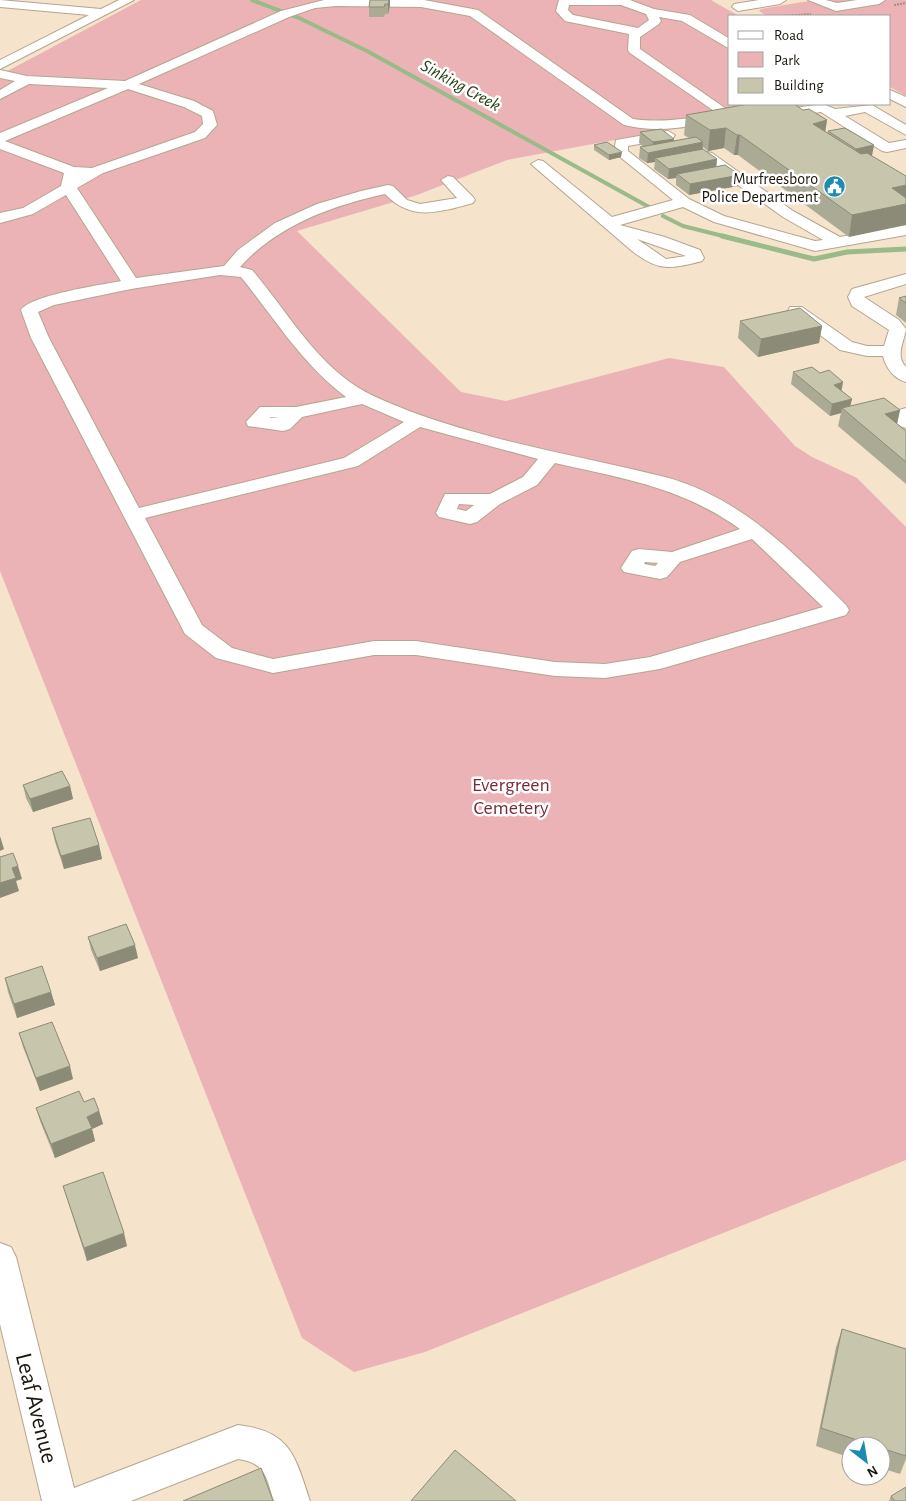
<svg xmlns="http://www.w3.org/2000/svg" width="906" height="1501" font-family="'Alegreya Sans',sans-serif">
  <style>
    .green { fill: #ebb3b6 }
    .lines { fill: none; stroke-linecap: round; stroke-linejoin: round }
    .stream-far1 { stroke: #99ba89; stroke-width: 4 }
    .stream { stroke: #99ba89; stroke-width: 5 }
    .minor-casing { stroke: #b5a58f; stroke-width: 2 }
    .path { stroke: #9d907f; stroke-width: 2; stroke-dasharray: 2 1; stroke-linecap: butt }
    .minor { fill: #fff; fill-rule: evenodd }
    .wall { fill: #abaa94 }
    .shaded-wall { fill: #8b8b78 }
    .building { fill: #c7c6ac; stroke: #8b8b78 }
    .labels { text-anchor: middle; stroke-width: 5; stroke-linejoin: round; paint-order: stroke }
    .far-poi-label { font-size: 16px; fill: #1c160e; stroke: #fff; text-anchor: end }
    .far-water-label { font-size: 18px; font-style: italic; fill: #244310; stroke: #fff }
    .park-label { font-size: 20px; fill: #792c37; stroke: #fff }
    .near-street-label { font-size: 24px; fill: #1c160e; stroke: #fff }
  </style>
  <rect width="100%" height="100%" fill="#f5e3cc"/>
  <path class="green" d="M141 0H711L739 16H730V104H809L507 160 417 195 297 231 461 392 506 401 669 358 724 367 795 446 812 457 857 478 906 527V1160L425 1352 354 1372 302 1338 0 571V75Z
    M815 0H906V96L890 87V16H767L759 11 761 9Z"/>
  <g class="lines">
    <path class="stream-far1" d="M252 0 299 18 367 51 649 207
      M663 216 683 226 727 237"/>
    <path class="stream" d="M722 236 814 259 847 252 906 249"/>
    <defs>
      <path id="minor" d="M0 0 101 9 119 0H134L0 69V60L89 15 0 7Z
        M324 0H424L478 10 633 119C661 123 689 119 717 113L630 53 628 50 629 34 565 21 556 11 559 0H630L654 9 690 15 730 39V49L682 21 659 17 661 21 659 24 640 37V49L735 115 728 119C694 126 659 134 624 125L470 16 421 7 336 6 315 8 289 17 139 84 194 101 213 111 217 125 205 138 103 173 77 188 136 278 224 266 238 250 275 223 317 204 361 191 388 185 393 186 407 200 420 204 457 198 441 180 448 176 453 177 473 197 475 200 473 203C439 212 412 222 385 194 331 206 278 225 240 267L252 270C282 305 306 347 342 376 362 393 385 401 409 411 492 442 580 456 665 477 740 497 793 552 846 605L849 610 846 615 660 669 605 678 555 676 416 655H374L273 673 216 658 185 634 31 338 21 310C31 295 101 285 121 281L66 195 33 214 0 223V213L23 208 61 186 64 173 0 149V133L108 88 29 84 0 99V90L15 81 0 78V70L27 76 125 81 281 11ZM569 5H621L646 14 649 20 638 28 573 15 568 10ZM128 89 184 107 202 116 203 124 195 132 92 168 74 167 5 141ZM220 275 241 277C275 319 302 364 346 397L296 407H260L246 422 248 426 283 431 290 429 302 417 362 404 404 422 344 458 139 508 49 338 38 312 54 305 131 289ZM271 417H280L269 418ZM420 427 538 459 523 477 490 494H445L436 513 439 517 470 524 477 522 500 504 537 485 555 463C625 479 681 487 740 529L672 552 639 549 632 551 621 568 624 572 660 579 667 577 680 562 752 539 823 607 650 657 605 664 555 662 416 641H374L273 659 232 648 202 625 145 518 358 466ZM459 504 474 505 466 511 457 509ZM645 562 658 563 655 566 644 564Z
        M759 0H786L780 4 738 11 732 7 734 4Z
        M808 0H826L837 3 857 0H885L879 4 836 11Z
        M890 90 906 97V107L890 99Z
        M823 104 835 109 872 105 906 125V135L865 112 845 116 889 143 906 140V148L887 152 882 151 821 112 773 119 766 115 773 111Z
        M668 131 675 135 673 138 628 146V151L689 199 724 216 815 241 823 240 783 217 704 161 688 164 683 163 681 160 683 157 707 152 712 153 793 211 840 237 906 225V235L815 251 714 222 683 207 620 225 665 237 700 250 704 258 702 261C670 269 659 272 632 251L531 164 538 160 543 161 612 217 673 200 614 152 616 140ZM637 239 686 256 666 259Z
        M906 274V284L864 297 899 320 906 329C904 342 895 356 906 367V382C894 379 886 368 883 356H867L840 350 788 311 790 307H802L852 342 867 346H884L889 330 852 306 848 297 852 289Z
        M906 408V428L899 426 890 416 892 412Z
        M0 1243 11 1247 16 1257 74 1488 238 1425C291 1431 295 1456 310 1501H274C266 1477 266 1463 238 1459L131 1501H42L0 1324Z"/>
    </defs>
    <use href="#minor" class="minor-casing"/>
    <path class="path" d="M894 5 906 3
      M783 16 811 14"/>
    <use href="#minor" class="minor"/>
  </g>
  <path class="wall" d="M370 0H390V5L388 14H385L384 17H369V7Z
    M803 110 827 120 825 131 827 133 828 131 874 145 849 237 738 155H734L724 148 708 151 703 147V149L717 159 716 166 740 175 738 186 689 195 676 185V178L668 179 654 169 655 162 647 163 639 158 640 147H644L639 143 640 132 674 141 689 138 684 135 686 115Z
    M594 145 621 157 609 160 594 150Z
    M906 296V323L896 315 899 298Z
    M740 321 822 326 819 343 758 357 738 338Z
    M793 372 842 391 852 399 850 406 900 410 897 424 906 431V484L838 426 841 413 830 416 791 384Z
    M23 785 70 786 73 799 33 812 26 798Z
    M52 828 99 845 102 859 64 869 55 842Z
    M88 937 138 958 100 971 91 950Z
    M5 978 51 992 55 1005 17 1018 8 992Z
    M19 1033 73 1079 40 1091 23 1047Z
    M84 1102 99 1111 103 1124 92 1129 95 1141 55 1158 40 1121 36 1108Z
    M63 1186 127 1246 87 1261Z
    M842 1329 906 1349V1459L900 1474 881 1468V1446H851V1458L816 1446 836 1347Z
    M891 1496 906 1501H889Z"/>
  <path class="shaded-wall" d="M389 0H390V5L388 14V4Z
    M827 120 824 140 813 124Z
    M726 128 724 148 708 151 710 130Z
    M737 135H740L738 155H734Z
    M674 139 673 148 703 142 702 153 655 158V162L647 163 648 153 652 152 653 142Z
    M874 145 872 156 854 159 856 149Z
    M622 152 621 157 609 160V155Z
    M717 159 716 170 677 174 676 178 668 179 669 169Z
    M740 175 738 186 689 195 690 184Z
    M906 185V225L849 237 852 215 892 188Z
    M822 326 819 343 758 357 761 339Z
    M843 382 841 394 834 385Z
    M852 399 849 411 842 408 841 413 830 416 832 404Z
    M900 410 896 428 885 414Z
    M70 786 73 799 33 812 30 799Z
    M0 836 4 849 0 851Z
    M99 845 102 859 64 869 61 856Z
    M18 866 22 879 16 881 19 891 0 898V883L12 868Z
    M135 945 138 958 100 971 97 958Z
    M51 992 55 1005 17 1018 14 1004Z
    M70 1066 73 1079 40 1091 36 1078Z
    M99 1111 103 1124 92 1129 95 1141 55 1158 51 1144 87 1117Z
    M124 1233 127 1246 87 1261 84 1248Z"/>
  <path class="building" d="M370 0H389L388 4H385L384 7H369Z
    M749 104H794L803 110 809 109 827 120 813 124 861 154 867 153 906 176V185L892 188 906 198V204L852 215 740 135H737L726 128 710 130 686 115Z
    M845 128 874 145 856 149 828 131Z
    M661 129 674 139 653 142 640 132Z
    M696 137 703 142 648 153 640 147Z
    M607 142 622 152 609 155 594 145Z
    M703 149 717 159 669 169 655 158Z
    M725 165 740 175 690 184 677 174Z
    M906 296V303L899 298Z
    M800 308 822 326 761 339 740 321Z
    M812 367 820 373 829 370 843 382 834 385 852 399 832 404 793 372Z
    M884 398 900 410 885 414 906 431V462L842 408Z
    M62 771 70 786 30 799 23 785Z
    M90 818 99 845 61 856 52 828Z
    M13 853 18 866 12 868 16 878 0 883V857Z
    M126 924 135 945 97 958 88 937Z
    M42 966 51 992 14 1004 5 978Z
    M52 1022 70 1066 36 1078 19 1033Z
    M79 1091 84 1102 94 1098 99 1111 87 1117 92 1128 51 1144 36 1108Z
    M103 1172 124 1233 84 1248 63 1186Z
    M842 1329 906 1349V1456L881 1448V1446H875L821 1428Z
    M455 1450 516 1501H411Z
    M261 1468 273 1501H183Z
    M906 1487V1501H895L891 1496Z"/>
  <defs>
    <symbol id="civic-disc" viewBox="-11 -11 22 22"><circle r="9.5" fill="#1b8bb0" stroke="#fff"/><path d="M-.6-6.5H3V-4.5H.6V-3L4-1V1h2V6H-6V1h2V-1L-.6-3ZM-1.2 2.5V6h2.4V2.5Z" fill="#fff"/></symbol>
  </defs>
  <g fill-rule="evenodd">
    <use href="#civic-disc" x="822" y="174" width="25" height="25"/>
  </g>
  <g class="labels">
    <g class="far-poi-label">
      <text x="818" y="184">Murfreesboro<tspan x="818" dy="18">Police Department</tspan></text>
    </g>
    <g class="far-water-label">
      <text transform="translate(461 85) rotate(29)" y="6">Sinking Creek</text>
    </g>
    <g class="park-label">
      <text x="511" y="791">Evergreen<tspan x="511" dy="23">Cemetery</tspan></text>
    </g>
    <g class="near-street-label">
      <text transform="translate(37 1408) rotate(76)" y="8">Leaf Avenue</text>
    </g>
  </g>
  <rect x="728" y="15" width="162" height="90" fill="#ffffff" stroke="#a4a29f"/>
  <rect x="738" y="31" width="25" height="8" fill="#ffffff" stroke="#a4a29f"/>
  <text x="774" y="40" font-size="15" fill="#1c160e">Road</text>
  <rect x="738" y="52" width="25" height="15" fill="#ebb3b6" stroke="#a4a29f"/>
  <text x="774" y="65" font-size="15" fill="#1c160e">Park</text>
  <rect x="738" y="78" width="25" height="15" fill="#c7c6ac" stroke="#a4a29f"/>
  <text x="774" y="90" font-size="15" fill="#1c160e">Building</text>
  <g transform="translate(866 1461) rotate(149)"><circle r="24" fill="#ffffff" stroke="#a4a29f"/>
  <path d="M0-4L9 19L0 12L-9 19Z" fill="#1b8bb0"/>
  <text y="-8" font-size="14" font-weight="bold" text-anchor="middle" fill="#1c160e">N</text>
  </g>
</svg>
